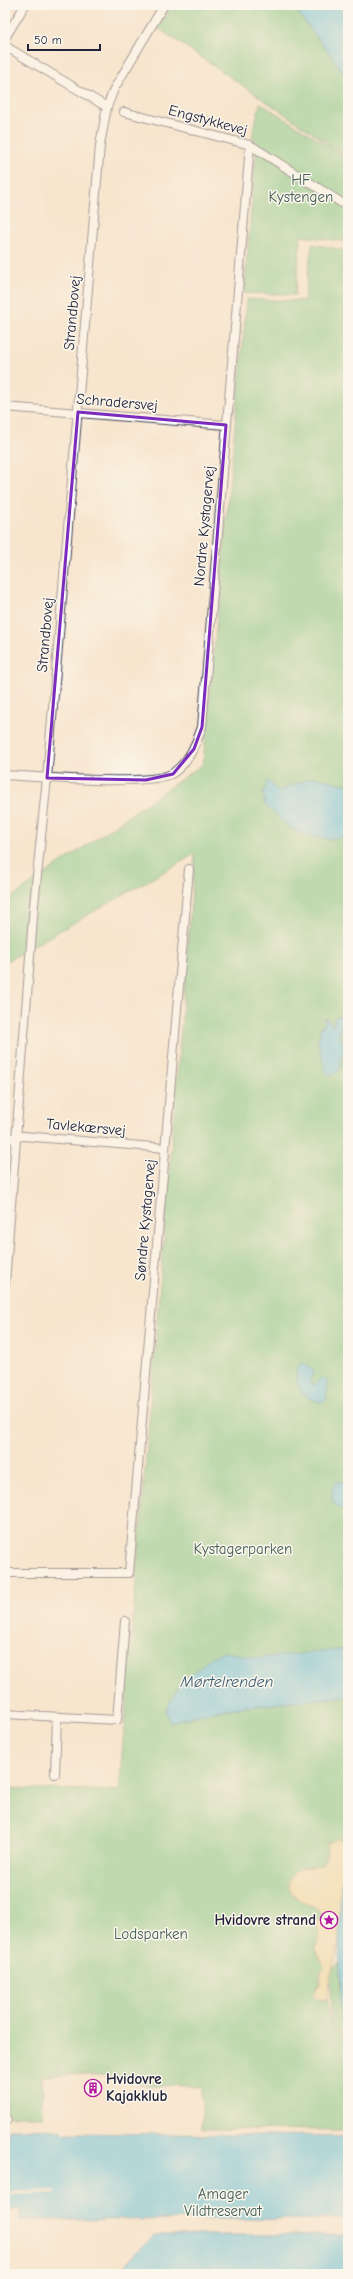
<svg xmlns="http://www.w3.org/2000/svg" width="353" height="2279" font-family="'Comic Neue',sans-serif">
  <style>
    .green { fill: #7dca89; stroke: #507662 }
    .sand { fill: #eeda9e; stroke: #887e6c }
    .water { fill: #65c6e3; stroke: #44748f }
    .pier { fill: #f7e5ce }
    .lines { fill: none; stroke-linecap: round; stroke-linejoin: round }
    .minor-casing { stroke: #423f51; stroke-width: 10 }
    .minor { stroke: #fff; stroke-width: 8 }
    .marked { fill: none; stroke: #7b2cbf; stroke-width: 3; stroke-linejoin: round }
    .labels { text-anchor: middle; stroke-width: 3; stroke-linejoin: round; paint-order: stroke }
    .street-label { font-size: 15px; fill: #22223b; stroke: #fbf7ec }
    .park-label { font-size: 15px; fill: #425d56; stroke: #fbf7ec }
    .poi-label { font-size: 15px; font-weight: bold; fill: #22223b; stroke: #fbf7ec; text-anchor: end }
    .water-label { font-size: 16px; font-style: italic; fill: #395b76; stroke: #fbf7ec }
  </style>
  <rect width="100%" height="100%" fill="#fbf7ec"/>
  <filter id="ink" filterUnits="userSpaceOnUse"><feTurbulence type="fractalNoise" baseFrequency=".025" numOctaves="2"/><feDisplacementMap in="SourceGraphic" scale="8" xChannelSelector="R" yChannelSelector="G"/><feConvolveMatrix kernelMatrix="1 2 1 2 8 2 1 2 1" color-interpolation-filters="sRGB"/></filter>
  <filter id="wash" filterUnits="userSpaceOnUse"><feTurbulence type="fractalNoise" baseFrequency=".012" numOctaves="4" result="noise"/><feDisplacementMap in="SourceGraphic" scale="16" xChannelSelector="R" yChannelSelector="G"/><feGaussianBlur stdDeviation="0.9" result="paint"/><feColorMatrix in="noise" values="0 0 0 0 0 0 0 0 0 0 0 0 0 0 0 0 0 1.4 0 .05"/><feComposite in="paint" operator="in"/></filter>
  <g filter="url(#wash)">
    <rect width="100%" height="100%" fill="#f7e5ce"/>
    <path class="green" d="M172 5H292L348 78V157L158 28Z
      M260 103 348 158V242L301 236 295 295 244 293 257 142 252 137Z
      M312 244 348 251V1689L166 1710 170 1722 218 1710 348 1696V1842H329L325 1862 317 1867H304L294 1896 317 1907 323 1916 316 1923 319 1931 318 1952 324 1966 320 1975 321 1982 314 1990 318 1999 327 2001 330 2026 348 2043V2130L202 2129V2086L140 2085C126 2070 63 2076 42 2076L43 2116H9L7 2114 8 2076H5V1788L119 1791 195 854 5 962V902L203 764 247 299 304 301Z
      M348 1942V2040L331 2025 330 1971 346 1958Z"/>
    <path class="sand" d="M336 1839 348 1842V1859L341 1886 339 1942 328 1986 327 2001 316 1998 313 1994 321 1982 320 1972 324 1966 316 1949 319 1931 316 1923 323 1916C316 1902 279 1900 292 1876 301 1860 320 1874 326 1859 328 1854 326 1849 327 1844Z"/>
    <path class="water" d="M292 5H338L348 18V78Z
      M314 777 348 785V837C331 840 305 839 290 828 281 822 275 812 265 805L263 793 268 781 278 791Z
      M343 1015 347 1025 342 1022 339 1035 346 1049C338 1059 346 1071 330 1076L326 1072 318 1042 321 1026H324L325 1018 329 1020 332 1026 334 1023V1018Z
      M303 1363 315 1372 309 1381 311 1384 314 1385 323 1377 327 1381V1398L323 1402C302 1400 293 1386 297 1366Z
      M335 1482H348V1511C331 1508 329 1497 335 1482Z
      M348 1649V1696L218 1710 170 1722 166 1710 177 1688 211 1657 225 1652 258 1658Z
      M348 1859V2038L342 2025 339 1942 341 1886Z
      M8 2129 63 2130V2133L348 2136V2219L20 2220V2210H5V2196H9L8 2143 5 2142V2138H8Z
      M154 2235H348V2274H122L127 2262Z"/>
    <path class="pier" d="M55 2190 56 2193 9 2195V2192Z"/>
  </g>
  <g filter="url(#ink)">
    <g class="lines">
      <defs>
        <path id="minor" d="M5 38 25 5
          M5 46 107 107
          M124 112 250 145 342 203
          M5 407 226 425
          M5 775C34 777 153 787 173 773 189 762 196 744 202 727L250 145
          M5 1139 23 1136 165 1148
          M5 1283 34 905 47 778 100 145 107 107 114 89 164 5
          M5 1573H129L189 869
          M5 1714 117 1720 125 1621
          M55 1774 57 1718
          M5 2120H7"/>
      </defs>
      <use href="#minor" class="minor-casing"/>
      <use href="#minor" class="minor"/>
    </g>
  </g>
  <path d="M0 0H353V2279H0ZM78 412 226 425 202 727 194 749 173 774 146 780 47 778Z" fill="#f7e5ce" fill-opacity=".55" fill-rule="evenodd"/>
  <path class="marked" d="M78 412 226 425 202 727 194 749 173 774 146 780 47 778Z"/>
  <defs>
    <symbol id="sight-ring" viewBox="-11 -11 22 22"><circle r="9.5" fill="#fbf7ec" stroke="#b5179e" stroke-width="1.5"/><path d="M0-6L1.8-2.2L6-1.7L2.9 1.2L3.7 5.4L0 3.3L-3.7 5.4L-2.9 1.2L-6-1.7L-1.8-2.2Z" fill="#b5179e"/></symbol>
    <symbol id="building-ring" viewBox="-11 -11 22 22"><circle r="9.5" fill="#fbf7ec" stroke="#b5179e" stroke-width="1.5"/><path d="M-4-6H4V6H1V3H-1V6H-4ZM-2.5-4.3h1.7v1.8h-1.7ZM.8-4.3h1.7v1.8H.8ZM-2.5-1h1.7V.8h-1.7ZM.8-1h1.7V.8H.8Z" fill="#b5179e"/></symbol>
  </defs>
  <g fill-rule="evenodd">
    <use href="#sight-ring" x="319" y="1910" width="20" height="20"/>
    <use href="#building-ring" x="83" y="2078" width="20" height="20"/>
  </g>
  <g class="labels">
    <g class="street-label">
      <text transform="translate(208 120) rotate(15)" y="5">Engstykkevej</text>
      <text transform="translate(72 313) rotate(-85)" y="5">Strandbovej</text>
      <text transform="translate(117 402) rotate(5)" y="5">Schradersvej</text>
      <text transform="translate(204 526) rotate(-85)" y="5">Nordre Kystagervej</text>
      <text transform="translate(45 635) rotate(-85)" y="5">Strandbovej</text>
      <text transform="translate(86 1127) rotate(5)" y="5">Tavlekærsvej</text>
      <text transform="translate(145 1220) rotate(-85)" y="5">Søndre Kystagervej</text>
    </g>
    <g class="park-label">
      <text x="301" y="185">HF<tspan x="301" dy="17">Kystengen</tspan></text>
      <text x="243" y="1554">Kystagerparken</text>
      <text x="151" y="1939">Lodsparken</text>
      <text x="223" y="2199">Amager<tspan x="223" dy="17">Vildtreservat</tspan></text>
    </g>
    <g class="poi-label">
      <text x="316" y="1925">Hvidovre strand</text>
      <text x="106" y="2084" text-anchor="start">Hvidovre<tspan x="106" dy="17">Kajakklub</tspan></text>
    </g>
    <g class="water-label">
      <text x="227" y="1687">Mørtelrenden</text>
    </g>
  </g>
  <rect width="353" height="2279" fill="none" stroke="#fbf7ec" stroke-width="20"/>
  <path d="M28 44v6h72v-6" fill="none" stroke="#22223b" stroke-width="2"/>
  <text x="34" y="44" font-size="12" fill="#22223b" stroke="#fbf7ec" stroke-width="3" paint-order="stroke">50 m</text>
</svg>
